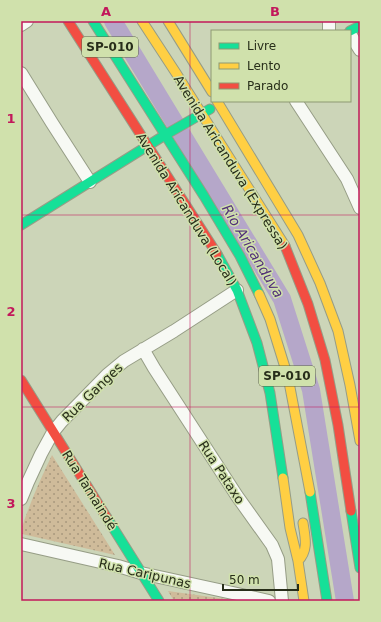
<svg xmlns="http://www.w3.org/2000/svg" width="381" height="622" font-family="'DejaVu Sans',sans-serif">
  <style>
    .park { fill: url(#park-dots) }
    .lines { fill: none; stroke-linecap: round; stroke-linejoin: round }
    .river { stroke: #b5a7c9; stroke-width: 18 }
    .street-casing { stroke: #969d86; stroke-width: 14 }
    .fast-casing { stroke: #969d86; stroke-width: 11 }
    .slow-casing { stroke: #969d86; stroke-width: 11 }
    .jam-casing { stroke: #969d86; stroke-width: 11 }
    .street { stroke: #f7f9f4; stroke-width: 12 }
    .fast { stroke: #16e098; stroke-width: 9 }
    .slow { stroke: #ffcf43; stroke-width: 9 }
    .jam { stroke: #f24e42; stroke-width: 9 }
    .grid { fill: none; stroke: #c2185b; stroke-width: 1; stroke-opacity: 0.55 }
    .labels { text-anchor: middle; stroke-width: 3; stroke-linejoin: round; paint-order: stroke }
    .shield { fill: #d0e1ac; stroke: #5a6446; stroke-width: 1 }
    .shield-label { font-size: 12px; font-weight: bold; fill: #282e1a }
    .street-label { font-size: 13px; fill: #282e1a; stroke: #d0e1ac }
    .water-label { font-size: 14px; font-style: italic; fill: #523079; stroke: #d0e1ac }
    .neatline { fill: none; stroke: #c2185b; stroke-width: 1.5 }
    .grid-label { font-size: 13px; text-anchor: middle; font-weight: bold; fill: #c2185b }
  </style>
  <defs>
    <pattern id="park-dots" width="8" height="8" patternUnits="userSpaceOnUse"><rect width="8" height="8" fill="#cfbb9a"/><path d="M2 2h.1M6 6h.1" fill="none" stroke="#a8987d" stroke-width="1.8" stroke-linecap="round"/></pattern>
  </defs>
  <rect width="100%" height="100%" fill="#ccd5b8"/>
  <path class="park" d="M52 455 115 555 22 534C21 527 25 519 27 513 34 493 43 474 52 455Z
    M168 591 240 601H174Z"/>
  <g class="lines">
    <path class="river" d="M113 21 282 299 311 390 345 601"/>
    <defs>
      <path id="street" d="M21 25 27 21
        M329 31V21
        M350 34 360 50
        M21 73 52 123 90 182
        M296 101 347 179 360 208
        M143 349 154 368 237 496 272 545 278 559 282 601
        M21 499 28 482 41 454 53 432 62 421 107 375 124 361 174 331 237 290
        M21 544 118 566 141 573 269 601"/>
      <path id="fast" d="M93 21 204 196 240 256 259 294
        M350 31 360 26
        M21 225 165 135 210 109
        M217 254 237 290 257 343 270 393 283 478
        M310 492 327 601
        M351 511 360 568
        M107 518 159 601"/>
      <path id="slow" d="M142 21 176 73 285 246
        M168 21 212 92
        M217 101 298 235 320 283 338 331 350 385 360 441
        M259 294 270 319 288 377 310 492
        M283 478 290 528 298 561 304 601
        M298 561C309 550 305 537 303 523"/>
      <path id="jam" d="M68 21 217 254
        M285 246 308 304 325 360 338 425 351 511
        M21 380 107 518"/>
    </defs>
    <use href="#street" class="street-casing"/>
    <use href="#fast" class="fast-casing"/>
    <use href="#slow" class="slow-casing"/>
    <use href="#jam" class="jam-casing"/>
    <use href="#street" class="street"/>
    <use href="#fast" class="fast"/>
    <use href="#slow" class="slow"/>
    <use href="#jam" class="jam"/>
  </g>
  <path class="grid" d="M190 21V601M21 215H360M21 407H360"/>
  <g class="labels">
    <g class="shield">
      <rect x="82" y="37" width="56" height="20" rx="3"/>
      <rect x="259" y="366" width="56" height="20" rx="3"/>
    </g>
    <g class="shield-label">
      <text x="110" y="51">SP-010</text>
      <text x="287" y="380">SP-010</text>
    </g>
    <g class="street-label">
      <text transform="translate(231 162) rotate(58)" y="5">Avenida Aricanduva (Expressa)</text>
      <text transform="translate(187 209) rotate(58)" y="5">Avenida Aricanduva (Local)</text>
      <text transform="translate(92 392) rotate(-44)" y="5">Rua Ganges</text>
      <text transform="translate(222 472) rotate(57)" y="5">Rua Pataxo</text>
      <text transform="translate(90 490) rotate(58)" y="5">Rua Tamaindé</text>
      <text transform="translate(145 573) rotate(13)" y="5">Rua Caripunas</text>
    </g>
    <g class="water-label">
      <text transform="translate(253 251) rotate(59)" y="5">Rio Aricanduva</text>
    </g>
  </g>
  <rect width="381" height="622" fill="none" stroke="#d0e1ac" stroke-width="44"/>
  <rect x="211" y="30" width="140" height="72" fill="#d0e1ac" stroke="#8d9972"/>
  <rect x="219" y="43" width="20" height="6" fill="#16e098" stroke="#8d9972"/>
  <text x="247" y="50" font-size="12" fill="#282e1a">Livre</text>
  <rect x="219" y="63" width="20" height="6" fill="#ffcf43" stroke="#8d9972"/>
  <text x="247" y="70" font-size="12" fill="#282e1a">Lento</text>
  <rect x="219" y="83" width="20" height="6" fill="#f24e42" stroke="#8d9972"/>
  <text x="247" y="90" font-size="12" fill="#282e1a">Parado</text>
  <path d="M223 584v6h75v-6" fill="none" stroke="#282e1a" stroke-width="2"/>
  <text x="229" y="584" font-size="12" fill="#282e1a" stroke="#d0e1ac" stroke-width="3" paint-order="stroke">50 m</text>
  <rect x="22" y="22" width="337" height="578" class="neatline"/>
  <g class="grid-label">
    <text x="106" y="16">A</text>
    <text x="275" y="16">B</text>
    <text x="11" y="123">1</text>
    <text x="11" y="316">2</text>
    <text x="11" y="508">3</text>
  </g>
</svg>
